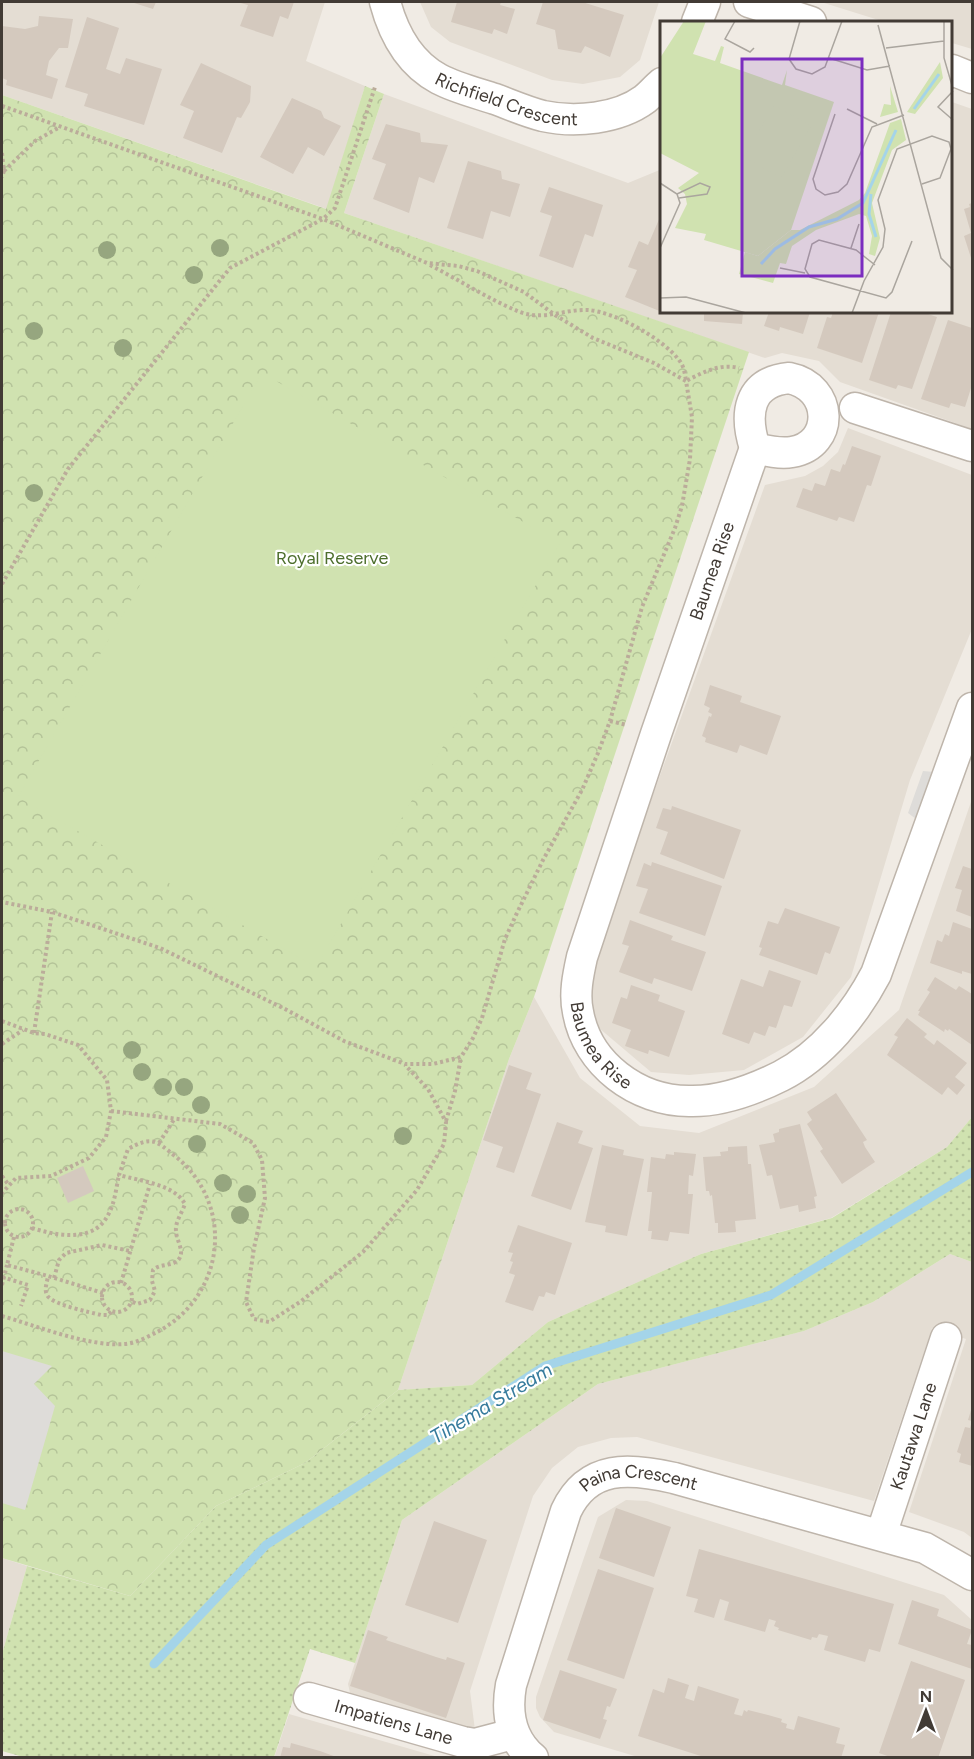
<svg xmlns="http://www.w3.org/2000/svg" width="974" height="1759" font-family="Figtree,sans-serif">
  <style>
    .residential { fill: #e4ddd3 }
    .grass { fill: url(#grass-dots) }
    .park { fill: url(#park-crowns) }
    .pitch { fill: #d0e2b0 }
    .parking { fill: #dedcd9 }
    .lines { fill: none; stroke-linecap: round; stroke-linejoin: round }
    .stream { stroke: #a4d4e9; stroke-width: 9 }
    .building { fill: #d4c9be }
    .minor-casing { stroke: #beb5ab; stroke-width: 33 }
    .path { stroke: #bbac9a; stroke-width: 4; stroke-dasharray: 3 3; stroke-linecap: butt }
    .minor { stroke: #fff; stroke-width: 30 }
    .tree { fill: #96a67f }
    .labels { text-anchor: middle; stroke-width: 4.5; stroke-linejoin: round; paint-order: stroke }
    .street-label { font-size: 18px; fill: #423b35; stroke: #fff }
    .park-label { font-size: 18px; fill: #4d6e2d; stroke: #fff }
    .water-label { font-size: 20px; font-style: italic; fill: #367b9d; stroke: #fff }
    .inset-river { fill: none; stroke: #a4d4e9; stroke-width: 3 }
    .inset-road { fill: none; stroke: #aaa59e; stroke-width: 1.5 }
    .view { fill: #7b2cbf; fill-opacity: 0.15; stroke: #7b2cbf; stroke-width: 3 }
    .inset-edge { fill: none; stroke: #423b35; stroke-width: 3 }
  </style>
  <defs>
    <pattern id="grass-dots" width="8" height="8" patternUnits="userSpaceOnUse" patternTransform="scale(1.5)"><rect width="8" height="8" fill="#d0e2b0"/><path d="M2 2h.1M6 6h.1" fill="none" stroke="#b4c398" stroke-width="1.8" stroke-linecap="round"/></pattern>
    <pattern id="park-crowns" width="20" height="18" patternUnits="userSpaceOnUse" patternTransform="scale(1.5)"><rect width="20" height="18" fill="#d0e2b0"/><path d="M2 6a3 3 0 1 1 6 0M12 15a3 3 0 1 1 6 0" fill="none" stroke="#b4c398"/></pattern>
  </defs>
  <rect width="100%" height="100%" fill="#f0ebe4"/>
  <path class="residential" d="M2 2H325L306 61 365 86 327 209 2 95Z
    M420 2H659L640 60 620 77 583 84 552 80 450 42 431 27Z
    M821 2H972V49L952 43V22H885Z
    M384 94 628 183 662 169V312H952V102L972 109V429L840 382 819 361 782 353 765 358 344 213Z
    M848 428 972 475V629L910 780 851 977 803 1037 744 1070 689 1075 651 1072 593 1023 588 975 765 485 805 476 823 466 838 452Z
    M972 799V1117L947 1147 831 1218 701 1254 548 1322 472 1385 398 1390 509 1059 534 997 580 1078 640 1126 699 1133 814 1087 899 1010Z
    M950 1254 972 1262V1538L964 1532 909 1512 966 1339 932 1328 874 1501 637 1437 611 1438 578 1447 552 1468 533 1496 470 1691 475 1730 351 1697 348 1684 402 1520 598 1384 804 1331 873 1302Z
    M626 1500 647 1501 944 1595 972 1620 971 1757H638L554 1732 540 1717 536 1708V1697L598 1517Z
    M2 1558 27 1566 2 1654Z
    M289 1714 438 1757 274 1758Z"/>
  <path class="grass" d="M972 1117V1262L950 1254 873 1302 804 1331 598 1384 402 1520 355 1663 310 1649 274 1757 27 1758 2 1751V1654L27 1566 130 1596 216 1506 305 1463 398 1390 472 1385 548 1322 701 1254 832 1218 947 1147Z"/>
  <path class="park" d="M365 86 384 94 344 213 749 352 534 997 509 1059 398 1390 305 1463 216 1506 130 1596 2 1558V95L326 209Z"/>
  <path class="pitch" d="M262 373 560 543 316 967 18 797Z"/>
  <path class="parking" d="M923 771 934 772 916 819 908 813Z
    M2 1351 52 1366 34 1384 55 1406 25 1510 2 1503Z"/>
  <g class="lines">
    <path class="stream" d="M154 1664 266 1545 545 1366 771 1295 972 1172"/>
  </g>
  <path class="building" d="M131 2H156L153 9Z
    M237 2H294L288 19 280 16 273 37 240 26 248 5Z
    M457 2H501L500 5 515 9 507 34 494 29 492 34 451 22Z
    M543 2H582L624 15 610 57 585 46 581 53 558 49 555 30 536 24Z
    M39 16 73 19 68 48H59L49 61 46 75 58 79 52 99 6 85 7 80 2 78V26L25 29 38 26Z
    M87 17 119 28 106 69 120 74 126 58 162 69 144 125 84 106 88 94 65 87Z
    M201 63 251 86 250 102 241 118 237 117 222 153 183 138 194 111 180 105Z
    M292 98 321 111 324 118 341 126 324 156 308 147 293 174 260 157Z
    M386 124 420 133 421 142 448 145 434 183 419 177 409 213 373 199 386 164 372 159Z
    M468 161 501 171 502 179 520 184 510 217 491 211 483 239 447 228Z
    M549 187 603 205 593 237 585 234 573 268 539 256 552 216 540 212Z
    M972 203V261L964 236 971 233 964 209 970 207 969 204Z
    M660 217 662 218V312L625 297 637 270 628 267 639 241 648 245Z
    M704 312H743L742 324 704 321Z
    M769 312H810L803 334 780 327 779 331 764 326Z
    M833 312H879L862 363 817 348 827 317 831 318Z
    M891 312H922L937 317 912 389 898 385 896 389 869 380Z
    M948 320 972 328V385L965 407 951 403 949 408 921 399Z
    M852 446 881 456 871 486 867 485 854 522 839 517 837 521 796 507 803 488 812 491 815 483 825 486 831 469 840 472 843 464 845 465Z
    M710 685 742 696 740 702 781 716 767 755 740 745 737 753 705 742 706 738 702 736 709 716 711 717 712 714 708 712 710 708 704 705Z
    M672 806 741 830 724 879 660 854 668 832 656 828 663 808 671 810Z
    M652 862 722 886 705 936 639 913 648 889 636 886 644 863 651 866Z
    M963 866 972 869V917L956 911 962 890 955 888Z
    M785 908 840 927 830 954 825 952 817 975 759 955 762 948 759 947 768 921 778 924Z
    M630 920 673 936 671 940 706 952 692 991 654 978 652 984 619 972 629 946 622 944Z
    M953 922 972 929V974L962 971V974L930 963 937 940 942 942 945 934 949 936Z
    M769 970 801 981 792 1007 784 1005 776 1028 769 1026 765 1036 754 1032 749 1044 722 1034 741 979 763 987Z
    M935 977 956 990 959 986 972 994V1045L949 1029 948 1031 945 1029 944 1032 918 1015 920 1011H918L930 992 927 990Z
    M631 985 660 995 658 1001 685 1011 669 1057 649 1050 648 1054 625 1046 631 1030 612 1023 621 997 627 999Z
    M907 1018 927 1034 924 1037 934 1045 937 1040 967 1063 955 1077 965 1085 957 1095 948 1087 942 1095 887 1055 898 1037 894 1035Z
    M509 1065 532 1073 526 1089 541 1094 514 1173 496 1167 503 1147 483 1140Z
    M836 1093 867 1140 863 1142 865 1147 875 1162 842 1184 820 1151 823 1149 807 1124 812 1120 807 1112Z
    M557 1122 583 1131 578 1143 593 1148 571 1210 531 1196Z
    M800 1124 817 1196 814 1197 816 1208 799 1212 798 1205 780 1209 772 1175 767 1176 759 1145 775 1142 773 1134 779 1132V1129Z
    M602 1145 624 1150 623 1155 644 1159 627 1236 605 1232 606 1226 585 1222Z
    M747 1146 748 1164H751L756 1219 735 1221 736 1232 718 1233V1223H715L712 1195 710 1196 709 1191H706L703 1157 721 1156 720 1152 728 1151V1147Z
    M674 1152 696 1154 693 1176 689 1175 688 1194H693L689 1234 670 1232 668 1241 651 1239 652 1231H648L652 1192H647L651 1157 665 1159 666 1154 674 1155Z
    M83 1166 94 1191 68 1203 57 1178Z
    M518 1225 572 1243 555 1295 546 1292 544 1297 539 1296 533 1311 505 1302 515 1275 509 1273 513 1262 510 1261 513 1253 508 1252Z
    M972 1407V1466L959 1462 961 1454 957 1452 965 1427 970 1428 972 1421 968 1420Z
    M616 1508 671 1527 654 1577 599 1558Z
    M434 1521 487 1540 458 1623 405 1605Z
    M699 1549 894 1604 880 1652 869 1649 865 1662 824 1650 828 1636 819 1634 817 1638 812 1637 811 1640 778 1630 779 1628 774 1626 776 1621 769 1619 765 1632 724 1620 729 1602 720 1599 714 1618 694 1612 698 1599 686 1596Z
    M598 1569 654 1588 624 1679 567 1660Z
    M912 1600 939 1609 937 1616 972 1630 967 1644 972 1645V1669L898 1644Z
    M368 1630 388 1637 386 1640 436 1657 446 1660 447 1657 465 1663 446 1718 350 1686Z
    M911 1661 965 1680 938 1758H893L879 1753Z
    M560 1670 617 1689 610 1707 607 1706 603 1719 607 1720 600 1739 543 1720Z
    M668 1678 689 1685 685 1698 694 1701 698 1686 739 1699 734 1714 742 1716 744 1710 747 1712 748 1710 768 1715 782 1719 781 1722 787 1724 786 1728 794 1730 798 1716 840 1728 836 1743 845 1745 841 1758H707L638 1736 653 1689 664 1693Z
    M291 1743 320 1751 339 1758H280L283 1747 290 1748Z"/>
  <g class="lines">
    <defs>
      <g id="minor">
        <path id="s1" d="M385 2C393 32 409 63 439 79 456 88 477 93 495 99 511 105 527 112 543 116 575 123 618 119 645 99 651 94 656 88 662 83"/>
        <path d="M749 2 811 22"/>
        <path d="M697 22 705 2"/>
        <path d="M952 70 972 78"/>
        <path d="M789 378C834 387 835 445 792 452 780 454 767 451 755 448 744 414 748 382 789 378Z"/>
        <path d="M855 408 972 446"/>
        <path id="s2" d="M755 448 656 734 582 957C578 975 574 994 578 1012 587 1064 637 1101 689 1101 720 1102 753 1090 781 1076 822 1055 855 1014 876 974L972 708"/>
        <path id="s3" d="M881 1535 946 1338"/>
        <path id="s4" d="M309 1698 463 1742 475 1744 513 1734"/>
        <path id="s5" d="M533 1758C510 1739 506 1713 511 1685L566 1511C588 1464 630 1468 674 1478L925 1548 972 1575"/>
      </g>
    </defs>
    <use href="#minor" class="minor-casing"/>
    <path class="path" d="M2 106 323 219 427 263 458 266 477 271 524 292 555 315 593 338 654 363 686 381 692 417 690 459 682 506 675 528 642 607 610 721 598 753 582 790 543 860 516 915 505 939 482 1018 473 1038 461 1057 433 1064H405L344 1041 285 1009 160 948 52 912 2 902
      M2 153 4 171 2 177
      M4 171 35 141 60 127
      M430 265C459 280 490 300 520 312 543 321 564 309 588 310 615 312 662 338 679 360 684 366 685 374 686 381 702 373 719 363 739 368
      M2 584 68 469 230 268 323 219 335 208 375 87
      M610 721 627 725
      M2 1021 34 1033 45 1034 78 1045 107 1080 111 1111 106 1137 89 1158 51 1176 16 1178 2 1193
      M34 1033 52 912
      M2 1044 23 1030
      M111 1111 220 1124 253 1143 262 1160 265 1198 254 1248 246 1302 254 1319 269 1322 300 1302 363 1252 417 1190 444 1144 446 1122 428 1089 405 1065
      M446 1121 455 1091 461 1057
      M159 1143 175 1118
      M2 1176 8 1184
      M5 1223a14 14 0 1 1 28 0a14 14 0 1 1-28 0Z
      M32 1228C57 1236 94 1243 108 1215 115 1203 116 1188 119 1175
      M14 1237 7 1265 48 1276
      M2 1277 28 1285 21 1306
      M54 1278 59 1260 66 1253 102 1245 130 1251
      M102 1297a15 15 0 1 1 30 0a15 15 0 1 1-30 0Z
      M121 1283 150 1184
      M2 1285 7 1265
      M103 1293 48 1276C47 1283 44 1289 47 1295 52 1305 90 1312 101 1315H108L112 1311
      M2 1316C37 1326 89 1347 125 1344 137 1343 149 1336 159 1331 226 1294 235 1204 175 1156 155 1140 152 1136 128 1149L119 1175C140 1181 174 1184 185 1204 182 1213 175 1222 176 1231 176 1240 185 1251 179 1259 173 1267 160 1263 153 1270L152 1281 155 1291 150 1300 137 1304 131 1301"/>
    <use href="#minor" class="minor"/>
  </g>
  <g class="tree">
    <circle cx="220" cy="248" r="9"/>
    <circle cx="107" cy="250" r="9"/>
    <circle cx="194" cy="275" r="9"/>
    <circle cx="34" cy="331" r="9"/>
    <circle cx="123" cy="348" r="9"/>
    <circle cx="34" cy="493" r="9"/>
    <circle cx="132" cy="1050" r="9"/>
    <circle cx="142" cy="1072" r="9"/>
    <circle cx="163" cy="1087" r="9"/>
    <circle cx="184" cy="1087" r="9"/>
    <circle cx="201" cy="1105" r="9"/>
    <circle cx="403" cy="1136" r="9"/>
    <circle cx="197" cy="1144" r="9"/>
    <circle cx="223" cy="1183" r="9"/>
    <circle cx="247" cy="1194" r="9"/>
    <circle cx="240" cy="1215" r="9"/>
  </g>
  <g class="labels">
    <g class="street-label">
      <text dy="6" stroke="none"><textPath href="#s1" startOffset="168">Richfield Crescent</textPath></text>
      <text transform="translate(712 571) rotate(-71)" y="6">Baumea Rise</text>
      <text dy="6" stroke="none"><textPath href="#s2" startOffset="634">Baumea Rise</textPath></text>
      <text dy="6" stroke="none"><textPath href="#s3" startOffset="104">Kautawa Lane</textPath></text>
      <text dy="6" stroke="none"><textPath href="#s5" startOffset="351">Paina Crescent</textPath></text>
      <text dy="6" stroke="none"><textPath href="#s4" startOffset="88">Impatiens Lane</textPath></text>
    </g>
    <g class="park-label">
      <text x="332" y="564">Royal Reserve</text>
    </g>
    <g class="water-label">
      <text transform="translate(491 1403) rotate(-31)" y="7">Tihema Stream</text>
    </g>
  </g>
  <g transform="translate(660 21)">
    <rect width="292" height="292" fill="#f0ebe4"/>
    <path d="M280 41 283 57 255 93 247 91ZM230 65 238 91 220 96 224 83 231 84ZM241 98 246 119 232 129 212 182 220 217 215 235 209 233 212 215 206 195 199 193 156 209 132 225 126 243 120 242 113 262 79 253 85 231 98 235 131 209H140L199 179 205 172 230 102Z" fill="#d0e2b0"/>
    <path d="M24 0H46L33 33 55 40 61 25 64 26 60 42 122 64 127 49 125 64 174 81 131 209 98 235 44 219 46 213 15 207 27 183 25 173 18 167 39 152 0 132V37Z" fill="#d0e2b0"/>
    <path d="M114 84 151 105 121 157 84 136Z" fill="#d0e2b0"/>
    <path class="inset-river" d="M254 88 279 53M211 173 209 193 216 216M101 243 115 228 149 206 177 198 203 182 236 109"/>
    <path class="inset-road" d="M75 0 65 18 90 31 94 27M140 0 129 38 136 48 152 53 165 46 182 0M284 0V37L293 68M218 4 281 237 293 249M226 27 284 20M169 37 207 49 230 45M293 70 278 86 293 99M187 88 217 103M175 93 153 158 156 168 165 174 178 171 187 163 212 106 244 94M0 162 17 173 20 182 0 227M17 173 40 162 50 166 47 173 19 177M191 227 199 203M215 244 196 229 159 219 152 223 145 248 150 256 226 277 232 271 252 220M120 247 145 252M0 277 26 276 86 292M192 292 204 260 223 226 225 208 218 179 237 128 272 115 289 121 291 128 280 157 262 163"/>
    <path class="view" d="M82 38H202V255H82Z"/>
    <rect width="292" height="292" class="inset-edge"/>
  </g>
  <rect width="974" height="1759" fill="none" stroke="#423b35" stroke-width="6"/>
  <g transform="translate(926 1711)" stroke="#ffffff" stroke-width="4.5" paint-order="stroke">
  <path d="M0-4.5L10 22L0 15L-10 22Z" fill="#423b35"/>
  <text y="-9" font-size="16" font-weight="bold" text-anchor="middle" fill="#423b35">N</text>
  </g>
</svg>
